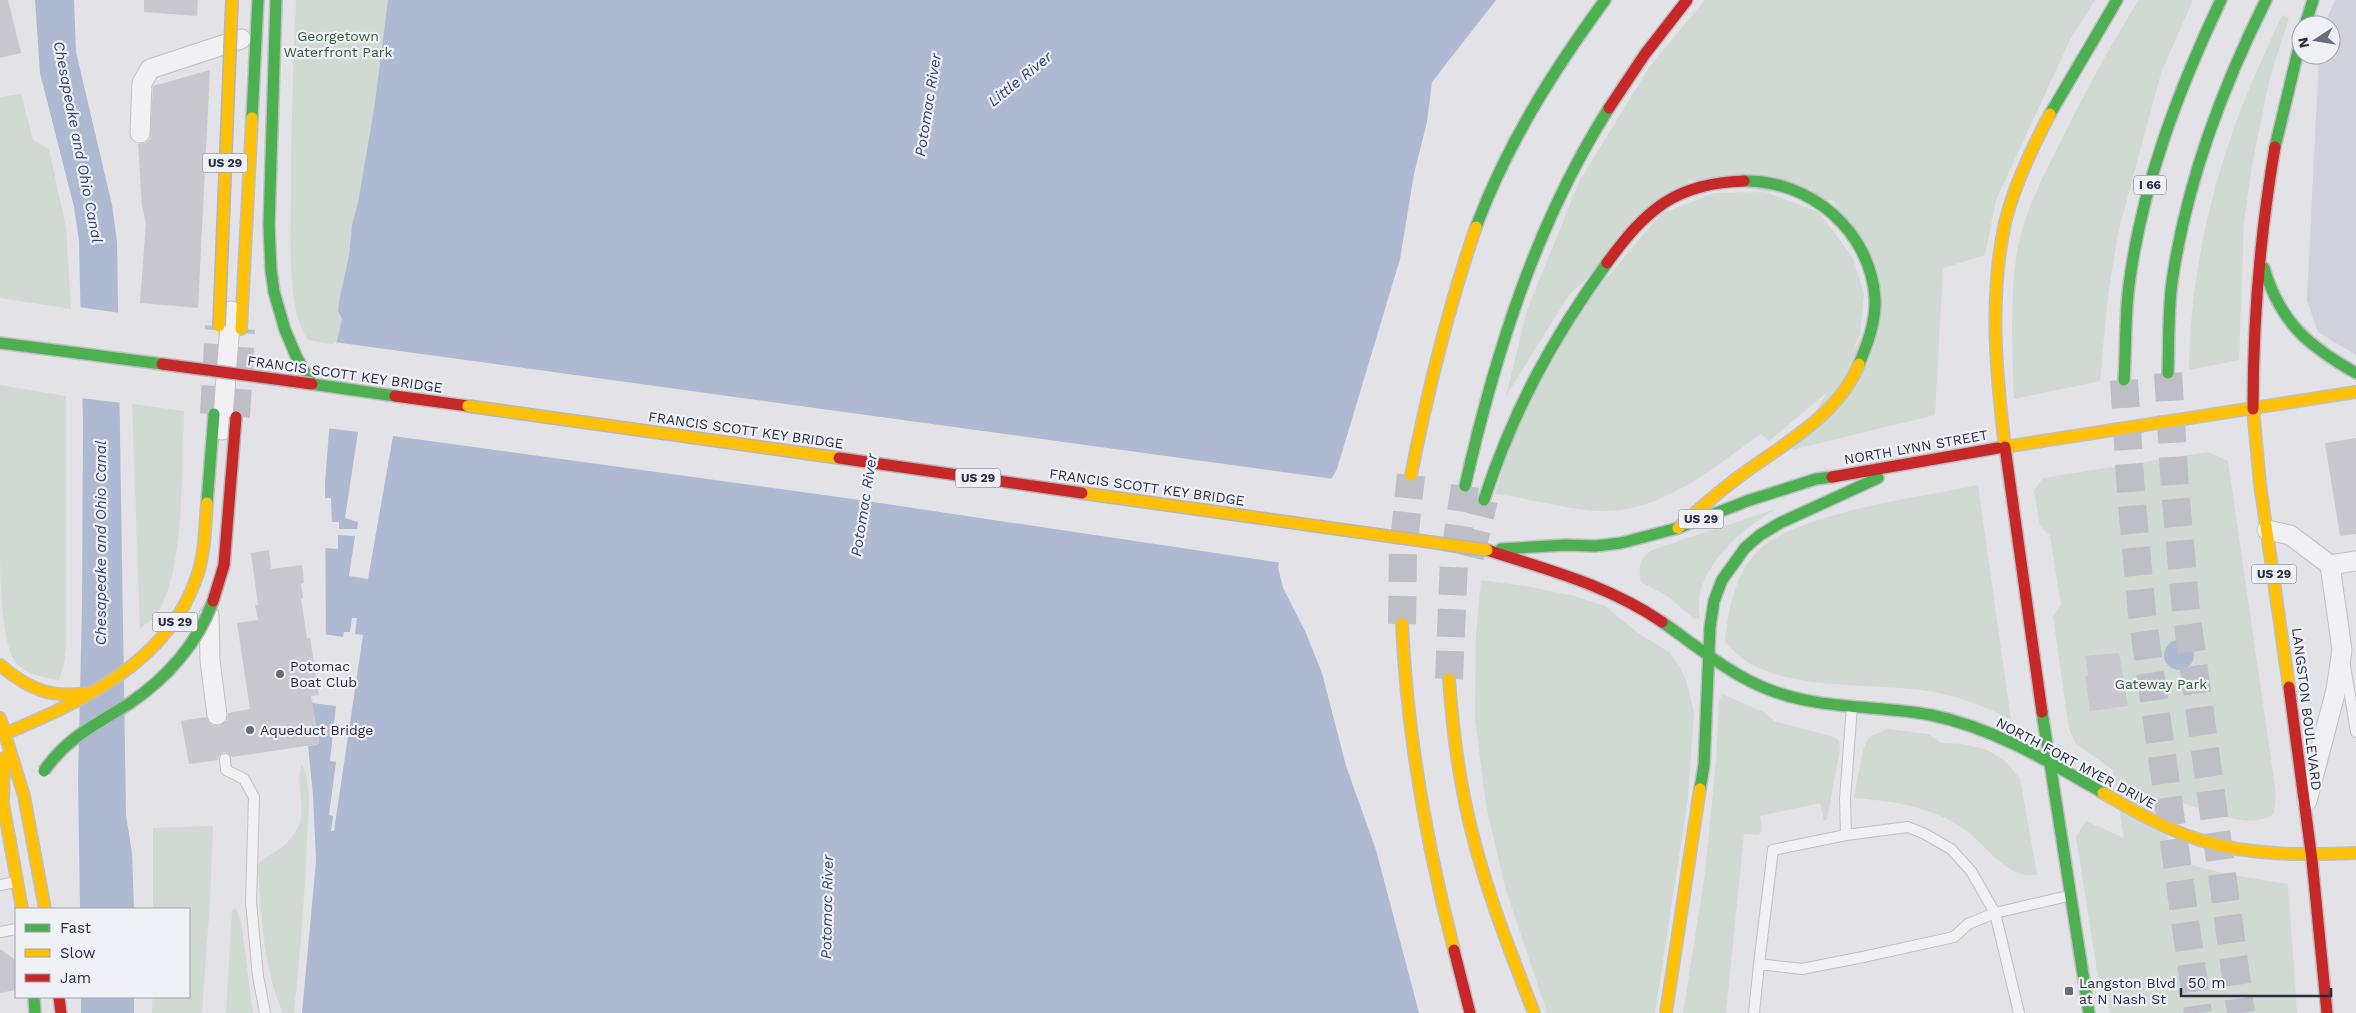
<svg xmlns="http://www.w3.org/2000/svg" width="2356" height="1013" font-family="'Work Sans',sans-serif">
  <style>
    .built { fill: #d0d1da }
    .green { fill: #d0dad2 }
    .water { fill: #b0b9d2 }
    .pier { fill: #e2e2e7 }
    .building { fill: #c8c8ce }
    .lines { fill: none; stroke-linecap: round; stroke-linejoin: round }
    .highway-tunnel { stroke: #bdbec6; stroke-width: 28; stroke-dasharray: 28 14; stroke-linecap: butt }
    .lane-casing { stroke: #c0c0c5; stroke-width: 12 }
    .street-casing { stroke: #c0c0c5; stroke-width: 21 }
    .fast-casing { stroke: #bebfc4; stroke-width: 14 }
    .slow-casing { stroke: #bebfc4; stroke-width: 14 }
    .jam-casing { stroke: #bebfc4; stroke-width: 14 }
    .lane { stroke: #f1f1f3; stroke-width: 10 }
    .street { stroke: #f1f1f3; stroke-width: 19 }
    .fast { stroke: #4caf50; stroke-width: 11 }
    .slow { stroke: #ffc107; stroke-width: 11 }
    .jam { stroke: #c62828; stroke-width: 11 }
    .fast-bridge-casing { stroke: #b4b5bb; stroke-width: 14; stroke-linecap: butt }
    .slow-bridge-casing { stroke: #b4b5bb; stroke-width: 14; stroke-linecap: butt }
    .jam-bridge-casing { stroke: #b4b5bb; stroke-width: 14; stroke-linecap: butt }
    .fast-bridge { stroke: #4caf50; stroke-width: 11 }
    .slow-bridge { stroke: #ffc107; stroke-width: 11 }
    .jam-bridge { stroke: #c62828; stroke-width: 11 }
    .poi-dot { fill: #696c7a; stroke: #eff1f6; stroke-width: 2 }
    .labels { text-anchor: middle; stroke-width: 4.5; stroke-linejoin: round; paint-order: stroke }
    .shield { fill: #eff1f6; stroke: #646777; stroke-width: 1 }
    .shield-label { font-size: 12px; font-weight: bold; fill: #282c40 }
    .park-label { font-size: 14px; fill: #355c36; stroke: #eff1f6 }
    .street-label { font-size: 14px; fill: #282c40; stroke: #eff1f6 }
    .poi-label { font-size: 14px; fill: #282c40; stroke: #eff1f6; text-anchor: start }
    .water-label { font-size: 15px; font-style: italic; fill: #324274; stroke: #eff1f6 }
  </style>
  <rect width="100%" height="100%" fill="#e2e2e7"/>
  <path class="built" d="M2335 0H2356V355L2318 332 2307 300 2319 55H2331V25H2324Z"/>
  <path class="green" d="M296 0H388L374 109 358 202 352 225 349 255 339 301 338 311 342 319 336 345 308 340C286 309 291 233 291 194 291 130 293 65 296 0Z
    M1705 0H2095L2070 40 1996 200 1985 255 1943 268 1935 415 1792 450 1881 305 1834 201 1690 180 1569 295 1506 396 1527 310 1580 180 1650 66Z
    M2139 0H2193L2161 73 2118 233 2108 295 2100 381 2014 399C2012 352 2010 305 2016 259 2022 215 2043 177 2062 139 2086 91 2110 45 2139 0Z
    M2282 15 2289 18 2270 77 2252 165 2244 222 2239 360 2189 370C2190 283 2208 198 2238 117 2251 82 2267 49 2282 15Z
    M21 94 33 140 49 149 66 228 71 309 0 298V97Z
    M1765 192 1819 212 1853 258 1864 294 1860 334 1847 363 1831 389 1769 441 1761 434C1712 468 1664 512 1601 511 1566 510 1530 498 1495 494L1517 425 1584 304 1661 214 1714 193Z
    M0 385 66 396V647L64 664 59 680C40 677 19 673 11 654 0 622 0 572 0 537 0 487 0 436 0 385Z
    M132 404 184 411C181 463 186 571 157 613 153 619 145 624 140 629Z
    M2208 452 2228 461 2276 794 2274 813C2253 832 2207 810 2182 803L2167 830 2169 857C2207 872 2247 878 2288 884L2297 1013H2110L2097 971 2076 837 2086 821 2124 838 2113 770 2076 744 2069 729 2053 616 2061 605 2050 536 2040 526 2034 491 2043 478Z
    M1978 485 2011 720C1983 705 1953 694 1921 690 1870 683 1783 690 1742 658 1736 654 1731 647 1725 642 1728 611 1735 573 1759 550 1798 512 1923 497 1978 485Z
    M1776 509C1741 529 1690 572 1700 618L1694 619 1669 597 1641 582C1638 568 1639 558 1652 550Z
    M1481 580 1531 587 1575 596 1605 606 1638 633 1669 652 1680 667 1686 680 1694 712 1688 798 1655 1013H1547L1505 887 1486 805 1475 718 1476 634Z
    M1722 694 1764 712 1774 721 1834 737 1839 741 1840 750 1827 819 1824 821 1820 803 1760 816 1762 831 1758 835 1744 834 1726 1013H1683L1705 874 1716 760 1719 702Z
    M1888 729 1928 734 1941 743 1962 744 1985 749 2005 761 2020 779 2037 874C2011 883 1984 843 1964 829 1931 806 1893 801 1854 798L1863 750 1869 737Z
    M302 765C313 786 308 814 307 837 305 896 300 954 294 1013H283C263 967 261 914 258 865 264 857 272 854 280 849 286 845 292 837 296 831 309 812 294 785 302 765Z
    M213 826 210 899 202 1013H152L153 997H189V909H153V828Z
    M236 908 241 921 253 1013H226L232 910Z"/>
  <path class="water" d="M35 0H74L76 52 112 205 117 242 126 815 132 853 134 909H80L78 778 82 608 83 424 79 241 74 207 40 73Z
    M388 0H1496L1432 82 1427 122 1414 174 1400 259 1337 469 1322 495 1300 516 1283 545 1278 567 1283 588 1305 631 1322 673 1346 766 1376 850 1419 1013H302L316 861 313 795 308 746 316 745 319 741 312 703 314 693 322 688 326 656 325 482 336 345 342 319 338 311 339 301 349 255 352 225 358 202 374 109Z
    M2164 655a15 15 0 1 1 30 0a15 15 0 1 1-30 0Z
    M81 997H134V1013H81Z"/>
  <path class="pier" d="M78 307 121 313 122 403 80 398Z
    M334 342 1334 479 1324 496 1302 517 1285 546 1282 563 846 498 393 436 368 579 349 576 355 536 338 535V549L324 548 325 498H331L332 522H339V529H357L358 522 345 518 358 432 327 428Z
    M352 618H357L355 634 363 635 334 831H331L333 816 329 815 336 762 330 761 336 706 312 703 314 691 319 687 323 634 343 637 344 632H350Z"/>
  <path class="building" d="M0 0H8L21 53 0 58Z
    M144 0H198L197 16 144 12Z
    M210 70 198 308 140 303 146 223 142 206 138 144 145 143 150 139 153 86Z
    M2356 438V534L2340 536 2325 443Z
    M269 550 271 569 302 565 304 583 301 584 303 598 301 599 307 638H310L319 695 311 696 319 744 232 757 228 753 224 752 219 756 218 760 189 764 181 721 206 717 212 725 219 726 227 720 228 713 250 709 237 623 258 620 255 605H258L251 553Z
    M2119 653 2128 706 2090 711 2085 676 2088 675 2085 656Z
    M0 949 16 960V990L0 993Z"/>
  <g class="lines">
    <path class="highway-tunnel" d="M2168 373 2175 489 2186 611 2241 1013
      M2124 380 2131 493 2142 614 2198 1013
      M214 414 219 326
      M236 417 241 329
      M1470 557 1484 500
      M1402 624 1403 551 1411 475
      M1449 679 1454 560 1465 486"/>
    <defs>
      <path id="lane" d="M2345 666 2356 732
        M1852 706 1845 799 1846 835 1908 827 1925 834 1951 849 1971 871 1995 913 2068 896
        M225 759 226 770 244 779 254 797 251 902 258 976 265 1013
        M1846 835 1773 850 1759 964 1802 969 1863 957 1954 937 1968 924 1995 913 2019 1013
        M0 885 16 882
        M0 932 16 929
        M1754 1013 1759 964"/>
      <path id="street" d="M140 133 142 83 150 69 241 39
        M222 430 231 311
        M2267 530 2290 535 2330 565 2356 561
        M209 615 210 661 217 715
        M2307 801 2336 690 2342 650 2330 565"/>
      <path id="fast" d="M276 0 269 225 271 270 274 292 285 330 297 358 312 384 395 396
        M2305 25 2313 0
        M2050 114 2117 0
        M252 118 258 0
        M2275 147 2301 39
        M1744 181C1810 180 1870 230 1875 298 1876 321 1868 343 1859 364
        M1476 227C1507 144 1553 71 1605 0
        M2264 268C2280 322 2308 346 2356 373
        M0 343 162 364
        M2168 373C2169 342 2168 312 2172 282 2186 184 2222 88 2266 0
        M2124 380C2126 348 2125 316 2129 285 2142 185 2178 91 2221 0
        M1465 486C1495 354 1536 223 1609 108
        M1484 500C1513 411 1552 339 1607 263
        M207 503 214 414
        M1501 549 1566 545 1595 546 1621 543 1678 528 1747 501 1816 479 1832 477
        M1662 622C1697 646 1730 675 1770 690 1821 710 1878 705 1931 715 1994 728 2048 761 2103 793
        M2042 712 2089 1013
        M1700 789 1704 765 1710 627 1714 601 1722 580 1745 548 1760 535 1780 523 1878 478
        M34 997 35 1013"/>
      <path id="slow" d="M241 329 252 118
        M2253 409 2260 484 2289 687
        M2005 447C1996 373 1989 297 2005 223 2014 185 2032 148 2050 114
        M1998 448 2356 392
        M1411 475C1428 390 1448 308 1476 227
        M1678 528C1698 510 1718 492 1740 476 1782 445 1839 415 1859 364
        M1402 624C1407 735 1426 842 1454 950
        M0 665C27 688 51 699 87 693
        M1449 679C1452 722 1457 765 1466 807 1481 878 1508 946 1534 1013
        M0 718 24 796 45 909
        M4 734C81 702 167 663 196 579 205 555 205 528 207 503
        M4 758 3 803 22 909
        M2103 793C2134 811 2165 829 2200 840 2250 856 2304 855 2356 853
        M1666 1013 1700 789"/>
      <path id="jam" d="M1609 108 1645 54 1687 0
        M1607 263C1646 210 1675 183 1744 181
        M395 396 468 406
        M2253 409C2253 321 2260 234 2275 147
        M2005 447 2042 712
        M1832 477 1998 448
        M1487 550C1548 570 1608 585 1662 622
        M2289 687 2312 860 2327 1013
        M1454 950 1470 1013
        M59 997 61 1013"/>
    </defs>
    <use href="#lane" class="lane-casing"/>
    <use href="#street" class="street-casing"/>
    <use href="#fast" class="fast-casing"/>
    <use href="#slow" class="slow-casing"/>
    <use href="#jam" class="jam-casing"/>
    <use href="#lane" class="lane"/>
    <use href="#street" class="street"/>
    <use href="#fast" class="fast"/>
    <use href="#slow" class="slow"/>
    <use href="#jam" class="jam"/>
    <defs>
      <path id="fast-bridge" d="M44 771C68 736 96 725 130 703 167 678 198 643 213 601"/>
      <path id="slow-bridge" d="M219 326 232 0
        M468 406 839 458
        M1082 493 1487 550"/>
      <path id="jam-bridge" d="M162 364 312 384
        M839 458 1082 493
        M213 601 224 565 236 417"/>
    </defs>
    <use href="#fast-bridge" class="fast-bridge-casing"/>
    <use href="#slow-bridge" class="slow-bridge-casing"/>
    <use href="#jam-bridge" class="jam-bridge-casing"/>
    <use href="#fast-bridge" class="fast-bridge"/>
    <use href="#slow-bridge" class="slow-bridge"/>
    <use href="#jam-bridge" class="jam-bridge"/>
  </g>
  <g class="poi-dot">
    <circle cx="280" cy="674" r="5"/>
    <circle cx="250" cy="730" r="5"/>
    <rect x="2064" y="986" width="10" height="10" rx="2.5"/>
  </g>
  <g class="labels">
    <g class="shield">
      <rect x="202.5" y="153.5" width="45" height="19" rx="4"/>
      <rect x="2134" y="175.5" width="32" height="19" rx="4"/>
      <rect x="955.5" y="468.5" width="45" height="19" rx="4"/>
      <rect x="1678.5" y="509.5" width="45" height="19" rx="4"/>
      <rect x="2251.5" y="564.5" width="45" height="19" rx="4"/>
      <rect x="152.5" y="612.5" width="45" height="19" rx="4"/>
    </g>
    <g class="shield-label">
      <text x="225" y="167">US 29</text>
      <text x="2150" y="189">I 66</text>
      <text x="978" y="482">US 29</text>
      <text x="1701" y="523">US 29</text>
      <text x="2274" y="578">US 29</text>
      <text x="175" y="626">US 29</text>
    </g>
    <g class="park-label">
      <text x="338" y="41">Georgetown<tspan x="338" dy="16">Waterfront Park</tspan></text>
      <text x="2161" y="689">Gateway Park</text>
    </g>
    <g class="street-label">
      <text transform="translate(345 374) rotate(8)" y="5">FRANCIS SCOTT KEY BRIDGE</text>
      <text transform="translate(746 430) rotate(8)" y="5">FRANCIS SCOTT KEY BRIDGE</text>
      <text transform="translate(1916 447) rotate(-10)" y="5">NORTH LYNN STREET</text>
      <text transform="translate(1147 487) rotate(8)" y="5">FRANCIS SCOTT KEY BRIDGE</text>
      <text transform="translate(2307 709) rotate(83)" y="5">LANGSTON BOULEVARD</text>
      <text transform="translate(2076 763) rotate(28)" y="5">NORTH FORT MYER DRIVE</text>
    </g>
    <g class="poi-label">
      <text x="290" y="671">Potomac<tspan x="290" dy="16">Boat Club</tspan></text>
      <text x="260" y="735">Aqueduct Bridge</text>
      <text x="2079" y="988">Langston Blvd<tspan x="2079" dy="16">at N Nash St</tspan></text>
    </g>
    <g class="water-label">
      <text transform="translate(1020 79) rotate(-39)" y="5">Little River</text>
      <text transform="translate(928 105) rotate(-81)" y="5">Potomac River</text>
      <text transform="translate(78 142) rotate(79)" y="5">Chesapeake and Ohio Canal</text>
      <text transform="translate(864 505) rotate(-81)" y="5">Potomac River</text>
      <text transform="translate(101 543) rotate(-90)" y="5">Chesapeake and Ohio Canal</text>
      <text transform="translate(827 907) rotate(-89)" y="5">Potomac River</text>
    </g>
  </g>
  <rect x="15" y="908" width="175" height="90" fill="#eff1f6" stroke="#9fa2ad"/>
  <rect x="25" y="924" width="25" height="8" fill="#4caf50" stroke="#9fa2ad"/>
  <text x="60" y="933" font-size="15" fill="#282c40">Fast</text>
  <rect x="25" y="949" width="25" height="8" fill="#ffc107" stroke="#9fa2ad"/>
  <text x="60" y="958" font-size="15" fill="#282c40">Slow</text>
  <rect x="25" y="974" width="25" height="8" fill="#c62828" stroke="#9fa2ad"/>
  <text x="60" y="983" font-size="15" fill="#282c40">Jam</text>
  <g transform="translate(2316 40) rotate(258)"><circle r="24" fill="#eff1f6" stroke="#9fa2ad"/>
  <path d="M0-4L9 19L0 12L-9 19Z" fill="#696c7a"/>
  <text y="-8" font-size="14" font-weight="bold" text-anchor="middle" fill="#282c40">N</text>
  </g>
  <path d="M2181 988v8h150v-8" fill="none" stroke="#282c40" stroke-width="2.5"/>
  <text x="2188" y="988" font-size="15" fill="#282c40" stroke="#eff1f6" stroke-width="4" paint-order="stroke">50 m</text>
</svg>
